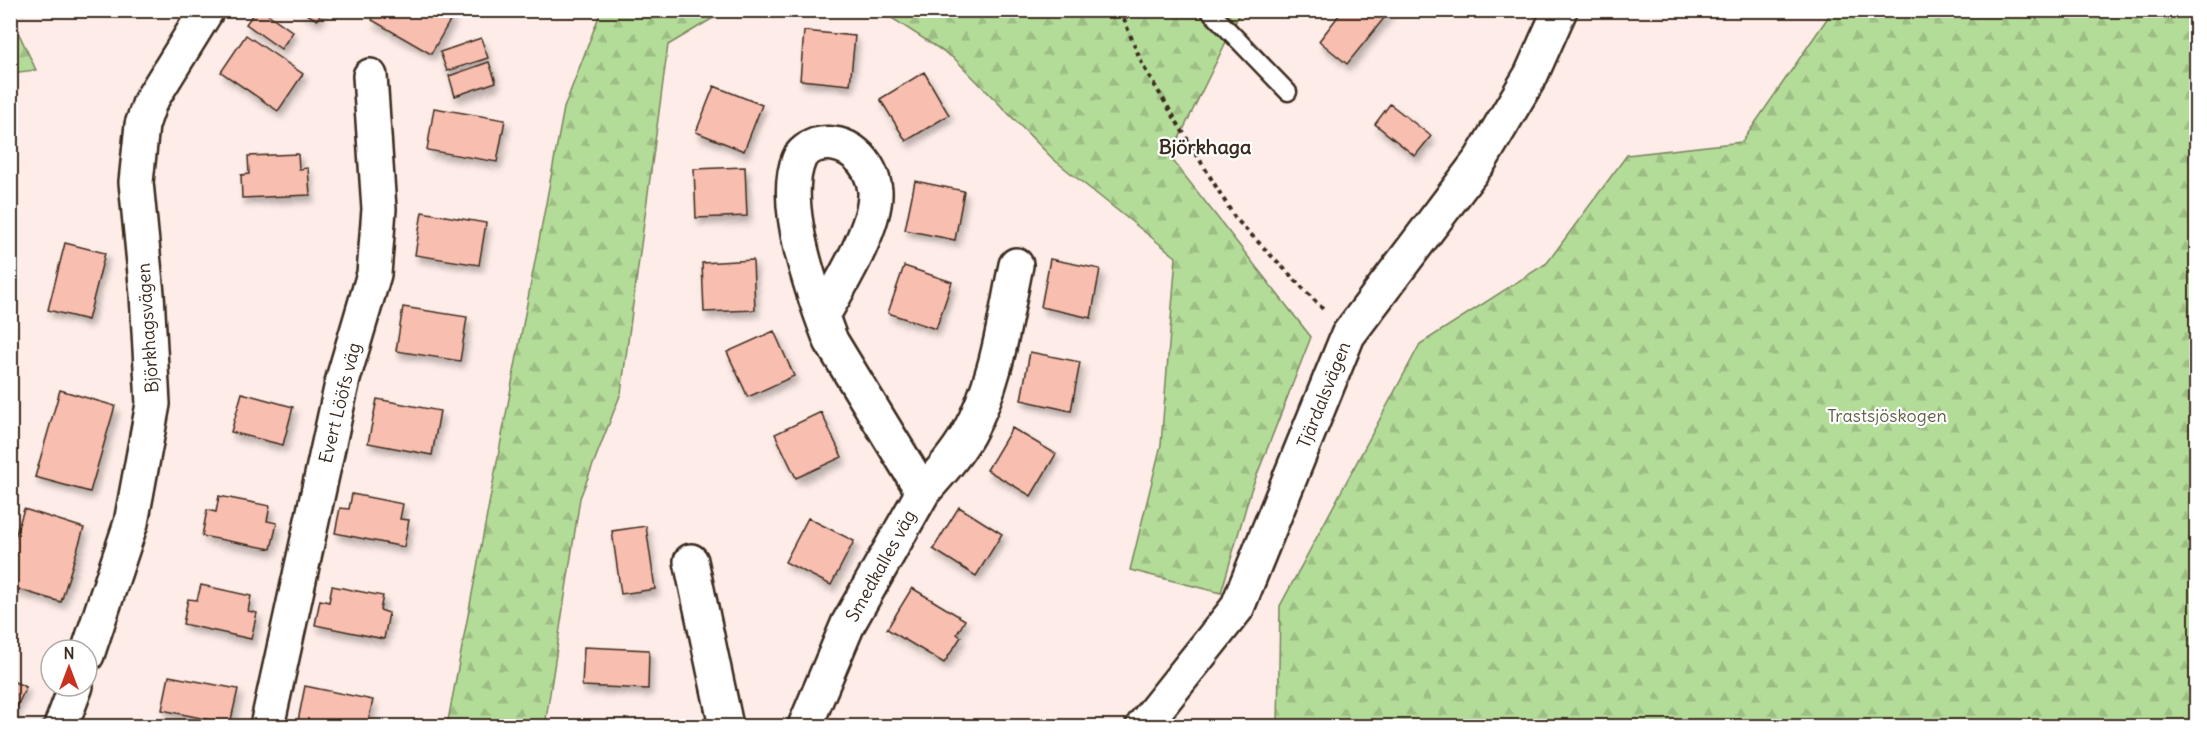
<svg xmlns="http://www.w3.org/2000/svg" width="2207" height="737" font-family="Delius,sans-serif">
  <style>
    .forest { fill: url(#forest-firs); stroke: #78835c; stroke-width: 1.5 }
    .building { fill: #f8beaf; stroke: #3b2a1e; stroke-width: 1.5; filter: url(#shadow) }
    .lines { fill: none; stroke-linecap: round; stroke-linejoin: round }
    .lane-casing { stroke: #3b2a1e; stroke-width: 21 }
    .street-casing { stroke: #3b2a1e; stroke-width: 38 }
    .path { stroke: #3b2a1e; stroke-width: 4; stroke-dasharray: 4.5 4.5; stroke-linecap: butt }
    .lane { stroke: #fff; stroke-width: 16 }
    .street { stroke: #fff; stroke-width: 33 }
    .labels { text-anchor: middle; stroke-width: 4.5; stroke-linejoin: round; paint-order: stroke }
    .street-label { font-size: 18px; fill: #3b2a1e; stroke: #fff }
    .park-label { font-size: 18px; fill: #5f5f43; stroke: #fff }
    .neighbourhood-label { font-size: 20px; font-weight: bold; fill: #3b2a1e; stroke: #fff }
  </style>
  <defs>
    <pattern id="forest-firs" width="22" height="20" patternUnits="userSpaceOnUse" patternTransform="scale(1.5)"><rect width="22" height="20" fill="#b4dc99"/><path d="M5 1l3.5 6h-7zM16 11l3.5 6h-7z" fill="#9cbd83"/></pattern>
    <filter id="shadow"><feDropShadow dx="3.5" dy="6" stdDeviation="3" flood-color="#0004"/></filter>
  </defs>
  <rect width="100%" height="100%" fill="#fdece7"/>
  <filter id="ink" filterUnits="userSpaceOnUse"><feTurbulence type="fractalNoise" baseFrequency=".0167" numOctaves="2"/><feDisplacementMap in="SourceGraphic" scale="12" xChannelSelector="R" yChannelSelector="G"/><feConvolveMatrix kernelMatrix="1 2 1 2 8 2 1 2 1" color-interpolation-filters="sRGB"/></filter>
  <g filter="url(#ink)">
    <path class="forest" d="M1833 10 2196 11V726H1278L1280 606 1420 344 1547 263 1627 155 1742 142Z
      M601 11H725L668 45 621 393 580 498 545 726H447L564 108Z
      M881 11H1241L1170 157 1311 337 1251 490 1221 593 1130 570 1161 445 1176 257 1053 159 955 59Z
      M10 17H11L36 70 11 73Z"/>
    <path class="building" d="M256 10H262L293 32 281 49 246 24Z
      M300 10H323L317 20Z
      M377 10H441L452 17 431 54 372 20Z
      M1343 10 1389 12 1347 64 1319 41Z
      M804 31 855 36 850 85 800 80Z
      M246 35 303 74 278 111 221 72Z
      M481 38 488 58 447 71 440 52Z
      M489 62 496 82 455 96 449 76Z
      M924 72 949 115 906 141 880 99Z
      M714 86 762 105 744 151 696 132Z
      M1390 104 1431 136 1415 156 1375 124Z
      M434 108 505 120 497 162 427 150Z
      M298 154 299 169 308 168 310 195 242 198 241 175 249 174 248 156Z
      M745 167 747 216 696 218 694 169Z
      M915 181 964 191 955 240 905 230Z
      M422 212 486 223 479 265 415 255Z
      M65 243 105 253 88 320 48 310Z
      M1050 259 1100 269 1091 318 1041 307Z
      M753 260 755 310 704 312 702 263Z
      M904 266 952 282 936 329 888 313Z
      M403 307 467 317 460 361 396 351Z
      M774 331 794 376 748 397 727 352Z
      M1030 352 1080 362 1071 411 1021 400Z
      M60 390 115 406 90 492 35 477Z
      M242 393 293 407 283 445 231 432Z
      M377 399 440 411 432 455 368 443Z
      M821 412 842 457 796 478 775 434Z
      M1012 428 1056 454 1031 496 987 470Z
      M352 494 403 504 400 519 409 520 404 547 335 533 340 508 349 509Z
      M219 496 270 506 267 521 277 523 271 549 202 536 207 510 216 512Z
      M959 507 1002 534 976 576 933 549Z
      M24 509 84 528 61 602 10 587V552Z
      M808 518 854 541 831 585 785 562Z
      M646 526 655 589 621 594 612 531Z
      M201 585 251 596 248 611 257 613 251 639 183 624 188 599 197 600Z
      M332 586 383 596 380 610 389 613 384 639 315 625 320 600 329 602Z
      M912 588 965 620 957 634 961 637 944 663 887 629Z
      M584 647 649 650 648 689 582 686Z
      M169 676 238 689 230 724 162 710Z
      M10 680 26 687 10 722Z
      M305 686 373 700 367 726H327L298 721Z"/>
    <g class="lines">
      <defs>
        <path id="lane" d="M1209 10 1288 92"/>
        <path id="street" d="M923 492C939 474 956 455 968 434 997 382 1004 322 1016 265
          M691 561 726 726
          M87 655 131 523 153 404 147 294 136 182 142 125 150 102 207 10
          M61 726 76 686
          M267 726 343 379 374 274 379 209 370 76
          M805 726 848 624 923 492 831 341C814 297 780 204 799 159 801 153 810 147 816 145 846 137 872 161 875 191 877 226 839 287 822 317
          M1143 726 1237 608 1348 335 1481 159 1531 75 1560 10"/>
      </defs>
      <use href="#lane" class="lane-casing"/>
      <use href="#street" class="street-casing"/>
      <path class="path" d="M1120 10 1143 66 1235 218 1324 310"/>
      <use href="#lane" class="lane"/>
      <use href="#street" class="street"/>
    </g>
  </g>
  <g class="labels">
    <g class="street-label">
      <text transform="translate(148 328) rotate(-94)" y="6">Björkhagsvägen</text>
      <text transform="translate(1324 395) rotate(-68)" y="6">Tjärdalsvägen</text>
      <text transform="translate(340 403) rotate(-76)" y="6">Evert Lööfs väg</text>
      <text transform="translate(881 566) rotate(-61)" y="6">Smedkalles väg</text>
    </g>
    <g class="park-label">
      <text x="1887" y="422">Trastsjöskogen</text>
    </g>
    <g class="neighbourhood-label">
      <text x="1205" y="154">Björkhaga</text>
    </g>
  </g>
  <rect width="2207" height="737" fill="none" stroke="#fff" stroke-width="36"/>
  <rect x="18" y="18" width="2171" height="701" fill="none" stroke="#3b2a1e" stroke-width="2" filter="url(#ink)"/>
  <g transform="translate(69 668)"><circle r="28" fill="#ffffff" stroke="#b1aaa5" stroke-width="1.5"/>
  <path d="M0-4.5L10 22L0 15L-10 22Z" fill="#c8321e"/>
  <text y="-9" font-size="16" font-weight="bold" text-anchor="middle" fill="#3b2a1e">N</text>
  </g>
</svg>
